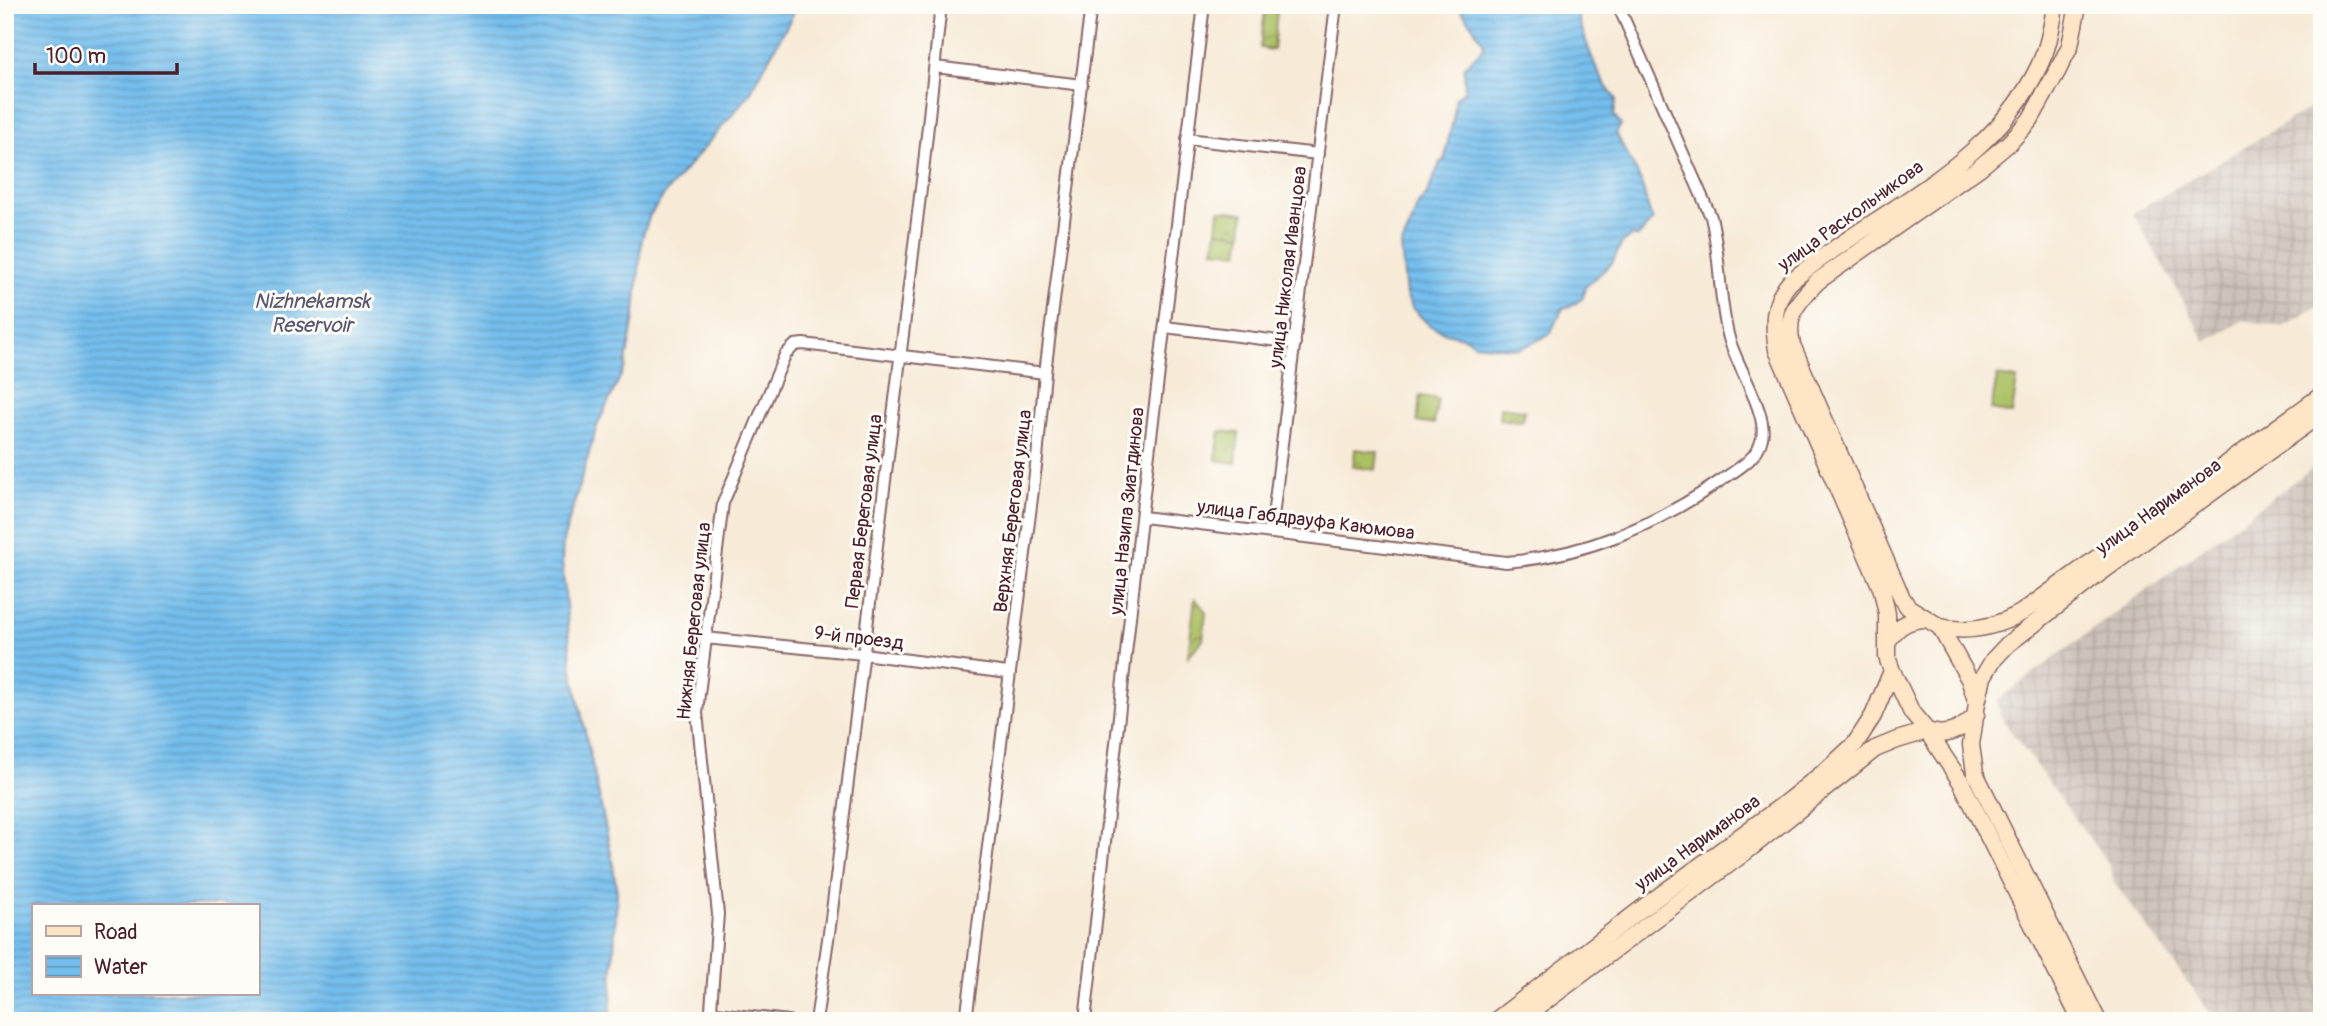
<svg xmlns="http://www.w3.org/2000/svg" width="2327" height="1026" font-family="Pangolin,sans-serif">
  <style>
    .industrial { fill: url(#industrial-grid) }
    .grass { fill: #abc064; stroke: #7a7048; stroke-width: 2 }
    .park { fill: url(#park-crowns); stroke: #7a7048; stroke-width: 2 }
    .water { fill: url(#water-rules); stroke: #5f6e8c; stroke-width: 2; fill-rule: evenodd }
    .lines { fill: none; stroke-linecap: round; stroke-linejoin: round }
    .street-casing { stroke: #876667; stroke-width: 14 }
    .secondary-casing { stroke: #876667; stroke-width: 19 }
    .street { stroke: #fff; stroke-width: 10 }
    .secondary { stroke: #fde5c5; stroke-width: 16 }
    .labels { text-anchor: middle; stroke-width: 6; stroke-linejoin: round; paint-order: stroke }
    .street-label { font-size: 19px; fill: #4a1f2b; stroke: #fdfcf7 }
    .water-label { font-size: 21px; font-style: italic; fill: #59576f; stroke: #fdfcf7 }
  </style>
  <defs>
    <pattern id="industrial-grid" width="8" height="8" patternUnits="userSpaceOnUse" patternTransform="scale(1.75)"><rect width="8" height="8" fill="#cdc2b9"/><path d="M0 4h8M4 0v8" fill="none" stroke="#b2a69f"/></pattern>
    <pattern id="park-crowns" width="20" height="18" patternUnits="userSpaceOnUse" patternTransform="scale(1.75)"><rect width="20" height="18" fill="#abc064"/><path d="M2 6a3 3 0 1 1 6 0M12 15a3 3 0 1 1 6 0" fill="none" stroke="#8d9b53"/></pattern>
    <pattern id="water-rules" width="6" height="5" patternUnits="userSpaceOnUse" patternTransform="scale(1.75)"><rect width="6" height="5" fill="#74beed"/><path d="M0 2.5h6" fill="none" stroke="#619ac0"/></pattern>
  </defs>
  <rect width="100%" height="100%" fill="#fdfcf7"/>
  <filter id="ink" filterUnits="userSpaceOnUse"><feTurbulence type="fractalNoise" baseFrequency=".0143" numOctaves="2"/><feDisplacementMap in="SourceGraphic" scale="14" xChannelSelector="R" yChannelSelector="G"/><feConvolveMatrix kernelMatrix="1 2 1 2 8 2 1 2 1" color-interpolation-filters="sRGB"/></filter>
  <filter id="wash" filterUnits="userSpaceOnUse"><feTurbulence type="fractalNoise" baseFrequency=".00686" numOctaves="4" result="noise"/><feDisplacementMap in="SourceGraphic" scale="28" xChannelSelector="R" yChannelSelector="G"/><feGaussianBlur stdDeviation="1.57" result="paint"/><feColorMatrix in="noise" values="0 0 0 0 0 0 0 0 0 0 0 0 0 0 0 0 0 1.4 0 .05"/><feComposite in="paint" operator="in"/></filter>
  <g filter="url(#wash)">
    <rect width="100%" height="100%" fill="#f7ead7"/>
    <path class="industrial" d="M2322 101V304L2283 327 2244 320 2206 342 2133 213Z
      M2311 469 2322 483V1021H2216L2114 882 2109 865 2000 716 1997 700Z"/>
    <path class="grass" d="M1217 231 1242 234 1239 253 1214 250Z
      M1997 376 2017 379 2012 414 1991 410Z
      M1420 396 1438 399 1434 424 1417 422Z"/>
    <path class="park" d="M1265 11 1277 12 1273 50 1260 48Z
      M1219 210 1244 213 1242 234 1217 231Z
      M1500 407 1524 410 1522 422 1499 419Z
      M1220 431 1239 433 1236 463 1216 460Z
      M1355 449 1378 452 1376 470 1353 467Z
      M1195 598 1206 612 1203 640 1188 656Z"/>
    <path class="water" d="M5 5H798L749 95 667 191 650 215 642 238 635 313 625 367 597 426 563 541 562 562 572 669 612 858 617 893 610 1021H5ZM33 905H257V993H33Z
      M1460 5H1574C1586 38 1593 73 1616 99L1614 116 1621 125 1616 133C1623 148 1630 159 1637 173 1645 188 1645 205 1653 220L1638 237 1631 236 1622 243 1612 263 1585 287 1583 298 1571 306 1563 308 1549 335 1519 349 1474 344 1467 338 1446 333 1429 325 1413 309 1406 295 1401 247 1412 222 1417 206 1427 194 1440 163 1445 160C1446 140 1456 120 1455 99L1465 90 1464 67 1483 48 1484 43C1475 31 1471 21 1461 11Z"/>
  </g>
  <g filter="url(#ink)">
    <g class="lines">
      <defs>
        <path id="street" d="M935 67 1082 85
          M1187 139 1318 154
          M1165 327 1295 343
          M1143 517 1506 562C1584 556 1659 524 1723 479 1738 469 1758 458 1762 438 1768 413 1736 365 1729 338 1718 299 1721 256 1711 217L1618 5
          M1271 533 1336 5
          M705 638 863 654 1008 673
          M788 1021 717 1013 711 1009 718 914 697 713 699 694 723 503 785 355 795 345 803 344 1045 373
          M816 1021 831 919 923 172 941 5
          M966 1021 1037 458 1045 373 1091 5
          M1085 1021 1142 510 1204 5"/>
        <path id="secondary" d="M2055 5C2053 21 2050 37 2045 52 2002 164 1876 210 1790 282 1772 302 1773 324 1777 350L1882 590 1887 614V657L1892 671 1912 713 1927 731 1961 782 2081 1021
          M2078 5 2070 46 2058 70 2030 120 2009 143 1979 168 1818 281C1797 302 1785 315 1792 345L1902 598 1908 607 1940 627 1969 679 1977 703 1971 745 1975 773 2098 1021
          M1940 627C1968 633 1996 627 2021 613L2322 395
          M1887 643C1896 626 1909 619 1927 619
          M1977 703 1983 677 1993 660 2008 644 2100 573 2322 413
          M1927 731C1947 738 1962 730 1976 715
          M1495 1021 1640 910 1783 805 1828 769 1855 744 1873 716 1892 671
          M1519 1021 1748 850 1875 749 1897 740 1927 731"/>
      </defs>
      <use href="#street" class="street-casing"/>
      <use href="#secondary" class="secondary-casing"/>
      <use href="#street" class="street"/>
      <use href="#secondary" class="secondary"/>
    </g>
  </g>
  <g class="labels">
    <g class="street-label">
      <text transform="translate(1850 215) rotate(-36)" y="7">улица Раскольникова</text>
      <text transform="translate(1287 267) rotate(-83)" y="7">улица Николая Иванцова</text>
      <text transform="translate(2158 506) rotate(-36)" y="7">улица Нариманова</text>
      <text transform="translate(863 511) rotate(-83)" y="7">Первая Береговая улица</text>
      <text transform="translate(1012 511) rotate(-83)" y="7">Верхняя Береговая улица</text>
      <text transform="translate(1126 511) rotate(-84)" y="7">улица Назипа Зиатдинова</text>
      <text transform="translate(1306 519) rotate(7)" y="7">улица Габдрауфа Каюмова</text>
      <text transform="translate(693 621) rotate(-84)" y="7">Нижняя Береговая улица</text>
      <text transform="translate(859 637) rotate(7)" y="7">9-й проезд</text>
      <text transform="translate(1697 842) rotate(-36)" y="7">улица Нариманова</text>
    </g>
    <g class="water-label">
      <text x="312" y="308">Nizhnekamsk<tspan x="312" dy="24">Reservoir</tspan></text>
    </g>
  </g>
  <rect width="2327" height="1026" fill="none" stroke="#fdfcf7" stroke-width="28"/>
  <rect x="32" y="904" width="228" height="91" fill="#fdfcf7" stroke="#b5a4a5" stroke-width="2"/>
  <rect x="46" y="926" width="35" height="10" fill="#fde5c5" stroke="#b5a4a5" stroke-width="2"/>
  <text x="94" y="939" font-size="21" fill="#4a1f2b">Road</text>
  <rect x="46" y="956" width="35" height="21" fill="url(#water-rules)" stroke="#b5a4a5" stroke-width="2"/>
  <text x="94" y="974" font-size="21" fill="#4a1f2b">Water</text>
  <path d="M35 63v10h142v-10" fill="none" stroke="#4a1f2b" stroke-width="3.5"/>
  <text x="46" y="63" font-size="21" fill="#4a1f2b" stroke="#fdfcf7" stroke-width="5" paint-order="stroke">100 m</text>
</svg>
